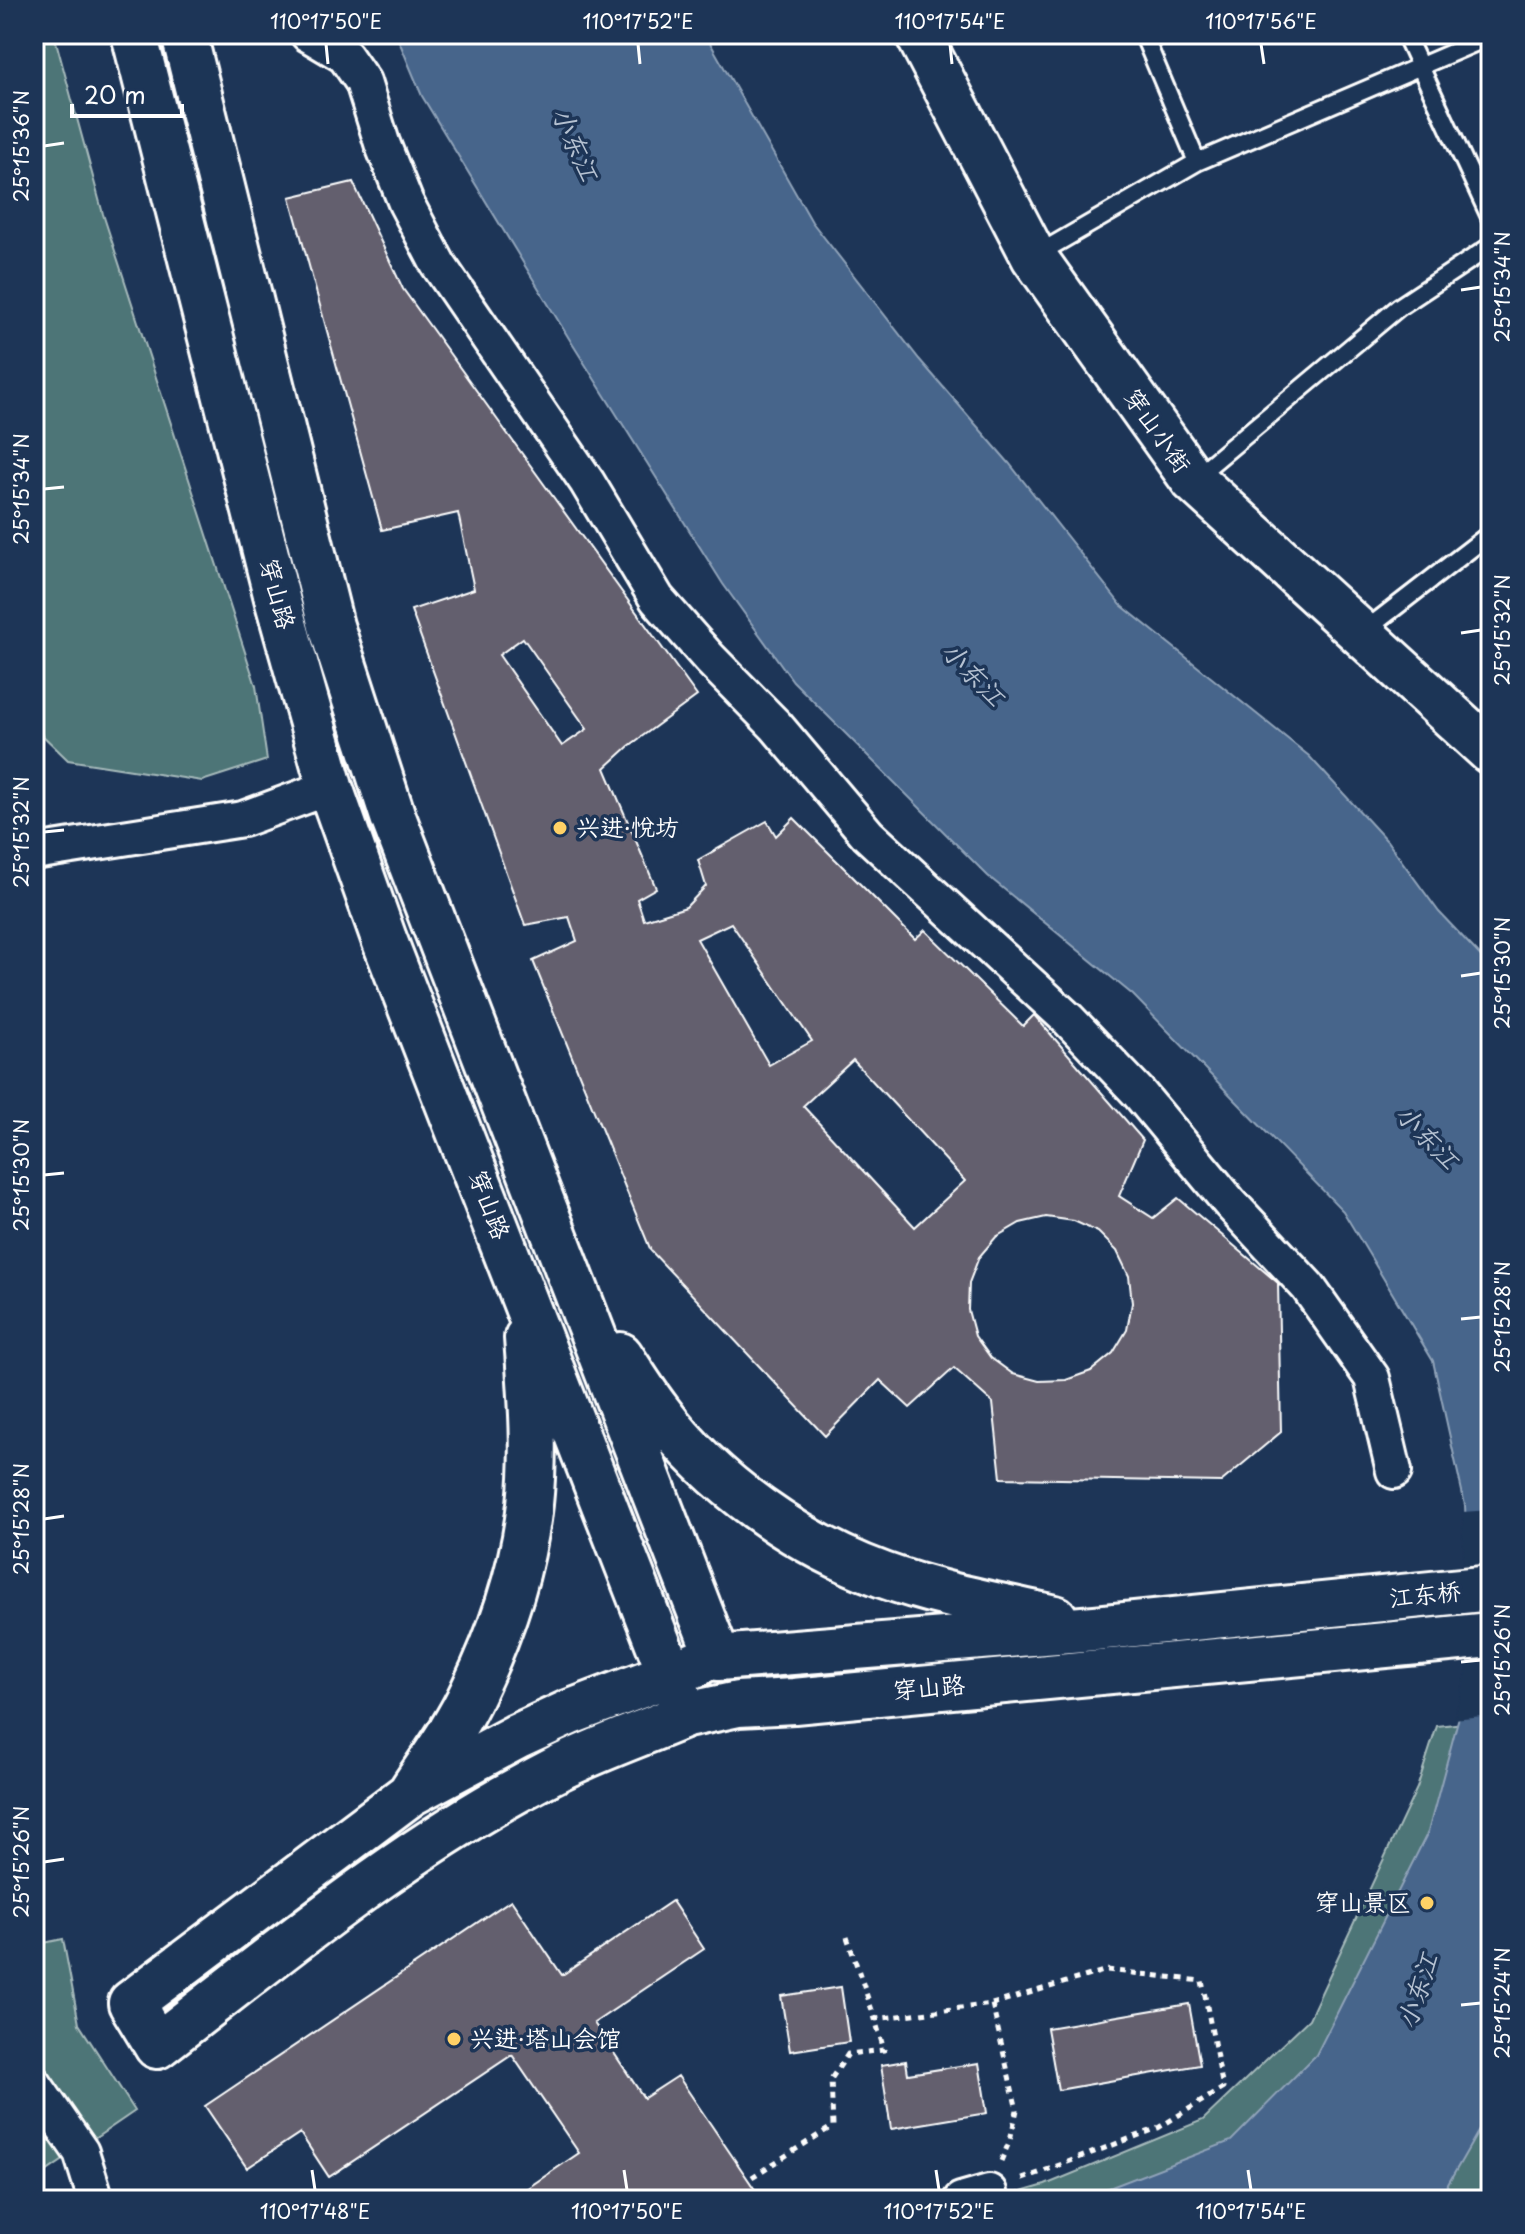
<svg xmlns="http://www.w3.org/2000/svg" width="1525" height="2234" font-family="'Playpen Sans','LXGW WenKai TC',sans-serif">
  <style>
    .green { fill: #4e7477; stroke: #a6babb; stroke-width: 2 }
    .water { fill: #46658b; stroke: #90a3b9; stroke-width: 2 }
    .pier { fill: #1d3557 }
    .building { fill: #635f6e; stroke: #fff; stroke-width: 2; fill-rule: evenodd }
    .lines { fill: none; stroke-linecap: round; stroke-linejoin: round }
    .lane-casing { stroke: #fff; stroke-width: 22 }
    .street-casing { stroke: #fff; stroke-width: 40 }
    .secondary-casing { stroke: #fff; stroke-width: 50 }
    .path { stroke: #fff; stroke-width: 5; stroke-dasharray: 6 6; stroke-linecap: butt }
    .lane { stroke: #1d3557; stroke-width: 16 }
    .street { stroke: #1d3557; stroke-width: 34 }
    .secondary { stroke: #1d3557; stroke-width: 44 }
    .ticks { fill: none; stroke: #fff; stroke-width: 3 }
    .poi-dot { fill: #ffd166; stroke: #1d3557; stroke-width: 3 }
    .labels { text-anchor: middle; stroke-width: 7; stroke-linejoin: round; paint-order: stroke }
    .street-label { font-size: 24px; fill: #fff; stroke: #1d3557 }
    .poi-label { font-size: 24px; fill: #fff; stroke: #1d3557; text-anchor: start }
    .water-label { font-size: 26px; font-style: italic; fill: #b5c1d1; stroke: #1d3557 }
    .neatline { fill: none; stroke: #fff; stroke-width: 3 }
    .ticks-label { font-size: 20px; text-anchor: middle; fill: #fff }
  </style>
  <rect width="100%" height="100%" fill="#1d3557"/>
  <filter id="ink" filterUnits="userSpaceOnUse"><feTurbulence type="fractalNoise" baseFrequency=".0125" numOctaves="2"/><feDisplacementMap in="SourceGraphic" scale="16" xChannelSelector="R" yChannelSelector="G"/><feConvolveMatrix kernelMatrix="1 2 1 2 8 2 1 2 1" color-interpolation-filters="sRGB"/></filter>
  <g filter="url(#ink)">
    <path class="green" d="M34 34H54L103 214 256 686 267 760 202 781 68 760 34 727Z
      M1491 1720V2200H993L1045 2185 1203 2120 1309 2019 1417 1788 1437 1726Z
      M63 1939 79 2024 135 2111 34 2180V1945Z"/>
    <path class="water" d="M396 34H705L812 222 919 359 1009 463 1121 605 1309 756 1387 841 1439 912 1491 967V2109L1439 2200H1078L1231 2141 1316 2055 1428 1832 1472 1668 1465 1505 1433 1361 1343 1211 1133 995 988 876 793 681 723 584 573 345 422 96Z"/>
    <path class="pier" d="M1491 1510V1715L1454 1719 1468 1668 1462 1512Z"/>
    <path class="building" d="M353 182 403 289 697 696 629 746 605 768 656 888 637 899 644 920 686 907 706 886 698 860 767 821 776 836 794 818 915 939 925 930 1023 1026 1034 1015 1143 1140 1119 1196 1153 1218 1178 1198 1278 1283 1281 1432 1221 1482 1001 1478 993 1403 954 1368 910 1408 880 1380 825 1436 651 1251 533 961 577 941 569 917 525 925 411 610 474 589 458 513 382 530 290 197ZM523 638 587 729 562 746 499 655ZM731 923 812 1041 769 1065 697 939ZM853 1060 965 1181 915 1227 803 1106ZM1046 1217 1074 1221 1098 1232 1117 1251 1129 1276 1132 1303 1127 1330 1113 1353 1091 1371 1066 1380 1039 1381 1013 1374 991 1358 975 1336 968 1310 969 1283 979 1257 996 1237 1020 1223Z
      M511 1900 562 1975 672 1901 704 1949 594 2023 644 2098 678 2076 762 2200H510L579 2153 512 2055 329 2177 300 2133 247 2168 205 2106Z
      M841 1987 849 2042 790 2051 781 1996Z
      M1189 2004 1200 2065 1058 2090 1047 2028Z
      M906 2061 908 2074 979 2063 987 2113 891 2129 881 2065Z"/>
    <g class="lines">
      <defs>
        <path id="lane" d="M1143 34 1197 162
          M1405 34 1491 219
          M1036 255 1197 162 1491 36
          M1193 479 1399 307 1491 246
          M1363 632 1491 533"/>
        <path id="street" d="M308 34 345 56 363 82 382 143 406 203 438 264 587 482 657 599 709 658 776 726 868 835 1069 1020 1138 1092 1229 1202 1308 1287 1372 1378 1394 1471
          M34 852 243 819 330 787
          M34 2084 81 2152 96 2200
          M961 2200 989 2192"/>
        <path id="secondary" d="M134 34 278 602 330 787 384 939 686 1715 738 1704 794 1701 1491 1635
          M184 34 331 626 393 817 718 1658 1095 1628 1491 1588
          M918 34 1034 257 1193 480 1491 752
          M620 1355C632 1373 644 1393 658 1411 712 1484 798 1544 883 1575 938 1595 998 1605 1055 1618
          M686 1715C641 1734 594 1750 551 1772 408 1845 284 1948 157 2046L131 2003 411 1793 516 1737 568 1713 697 1664
          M412 1790C433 1758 457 1726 473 1691 501 1633 523 1567 530 1504 536 1448 531 1393 527 1338"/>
      </defs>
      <use href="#lane" class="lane-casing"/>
      <use href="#street" class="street-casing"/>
      <use href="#secondary" class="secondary-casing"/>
      <path class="path" d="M847 1937 875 2019
        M992 2004 1107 1970 1202 1981 1223 2088 1158 2128 1020 2180
        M752 2177 833 2126 831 2079 848 2054 884 2050 875 2019 992 2004 1017 2110 1010 2140 1001 2161"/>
      <use href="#lane" class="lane"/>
      <use href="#street" class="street"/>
      <use href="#secondary" class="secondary"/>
    </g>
  </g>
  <path class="ticks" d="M326 44 328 64M638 44 640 64M950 44 952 64M1261 44 1264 64M44 146 64 143M1461 290 1481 287M44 489 64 487M1461 633 1481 630M44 832 64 830M1461 976 1481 973M44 1175 64 1173M1461 1319 1481 1317M44 1519 64 1516M1461 1662 1481 1660M44 1862 64 1859M1461 2005 1481 2003M312 2170 315 2190M624 2170 627 2190M936 2170 939 2190M1248 2170 1251 2190"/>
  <g class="poi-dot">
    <circle cx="560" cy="828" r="8"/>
    <circle cx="1427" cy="1903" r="8"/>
    <circle cx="454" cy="2039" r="8"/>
  </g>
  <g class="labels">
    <g class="street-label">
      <text transform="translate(1157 431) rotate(55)" y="8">穿山小街</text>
      <text transform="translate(277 594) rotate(75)" y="8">穿山路</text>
      <text transform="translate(489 1205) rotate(69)" y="8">穿山路</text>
      <text transform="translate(1425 1595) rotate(-6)" y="8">江东桥</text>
      <text transform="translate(929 1688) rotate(-5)" y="8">穿山路</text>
    </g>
    <g class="poi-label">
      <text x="576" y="836">兴进·悦坊</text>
      <text x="1411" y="1911" text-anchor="end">穿山景区</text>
      <text x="470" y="2047">兴进·塔山会馆</text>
    </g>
    <g class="water-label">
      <text transform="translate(575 144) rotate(66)" y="9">小东江</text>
      <text transform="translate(973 674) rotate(46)" y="9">小东江</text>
      <text transform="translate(1427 1137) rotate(46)" y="9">小东江</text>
      <text transform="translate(1418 1991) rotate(-72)" y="9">小东江</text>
    </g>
  </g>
  <rect width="1525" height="2234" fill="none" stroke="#1d3557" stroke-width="88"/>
  <path d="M72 104v12h110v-12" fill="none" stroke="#ffffff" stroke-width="4"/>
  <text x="84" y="104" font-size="24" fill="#ffffff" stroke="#1d3557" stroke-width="6" paint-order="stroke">20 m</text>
  <rect x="44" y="44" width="1437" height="2146" class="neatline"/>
  <g class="ticks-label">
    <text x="326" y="29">110°17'50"E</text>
    <text x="638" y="29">110°17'52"E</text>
    <text x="950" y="29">110°17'54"E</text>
    <text x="1261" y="29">110°17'56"E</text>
    <text transform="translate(22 146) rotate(-90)" y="7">25°15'36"N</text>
    <text transform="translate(1503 287) rotate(-90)" y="7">25°15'34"N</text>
    <text transform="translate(22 489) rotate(-90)" y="7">25°15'34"N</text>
    <text transform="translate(1503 630) rotate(-90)" y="7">25°15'32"N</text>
    <text transform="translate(22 832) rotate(-90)" y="7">25°15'32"N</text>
    <text transform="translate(1503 973) rotate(-90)" y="7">25°15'30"N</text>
    <text transform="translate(22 1175) rotate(-90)" y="7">25°15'30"N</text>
    <text transform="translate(1503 1317) rotate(-90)" y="7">25°15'28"N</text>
    <text transform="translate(22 1519) rotate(-90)" y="7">25°15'28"N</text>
    <text transform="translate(1503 1660) rotate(-90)" y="7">25°15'26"N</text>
    <text transform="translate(22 1862) rotate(-90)" y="7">25°15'26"N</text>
    <text transform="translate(1503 2003) rotate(-90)" y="7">25°15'24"N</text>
    <text x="315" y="2219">110°17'48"E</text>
    <text x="627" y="2219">110°17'50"E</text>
    <text x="939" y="2219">110°17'52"E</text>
    <text x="1251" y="2219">110°17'54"E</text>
  </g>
</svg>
